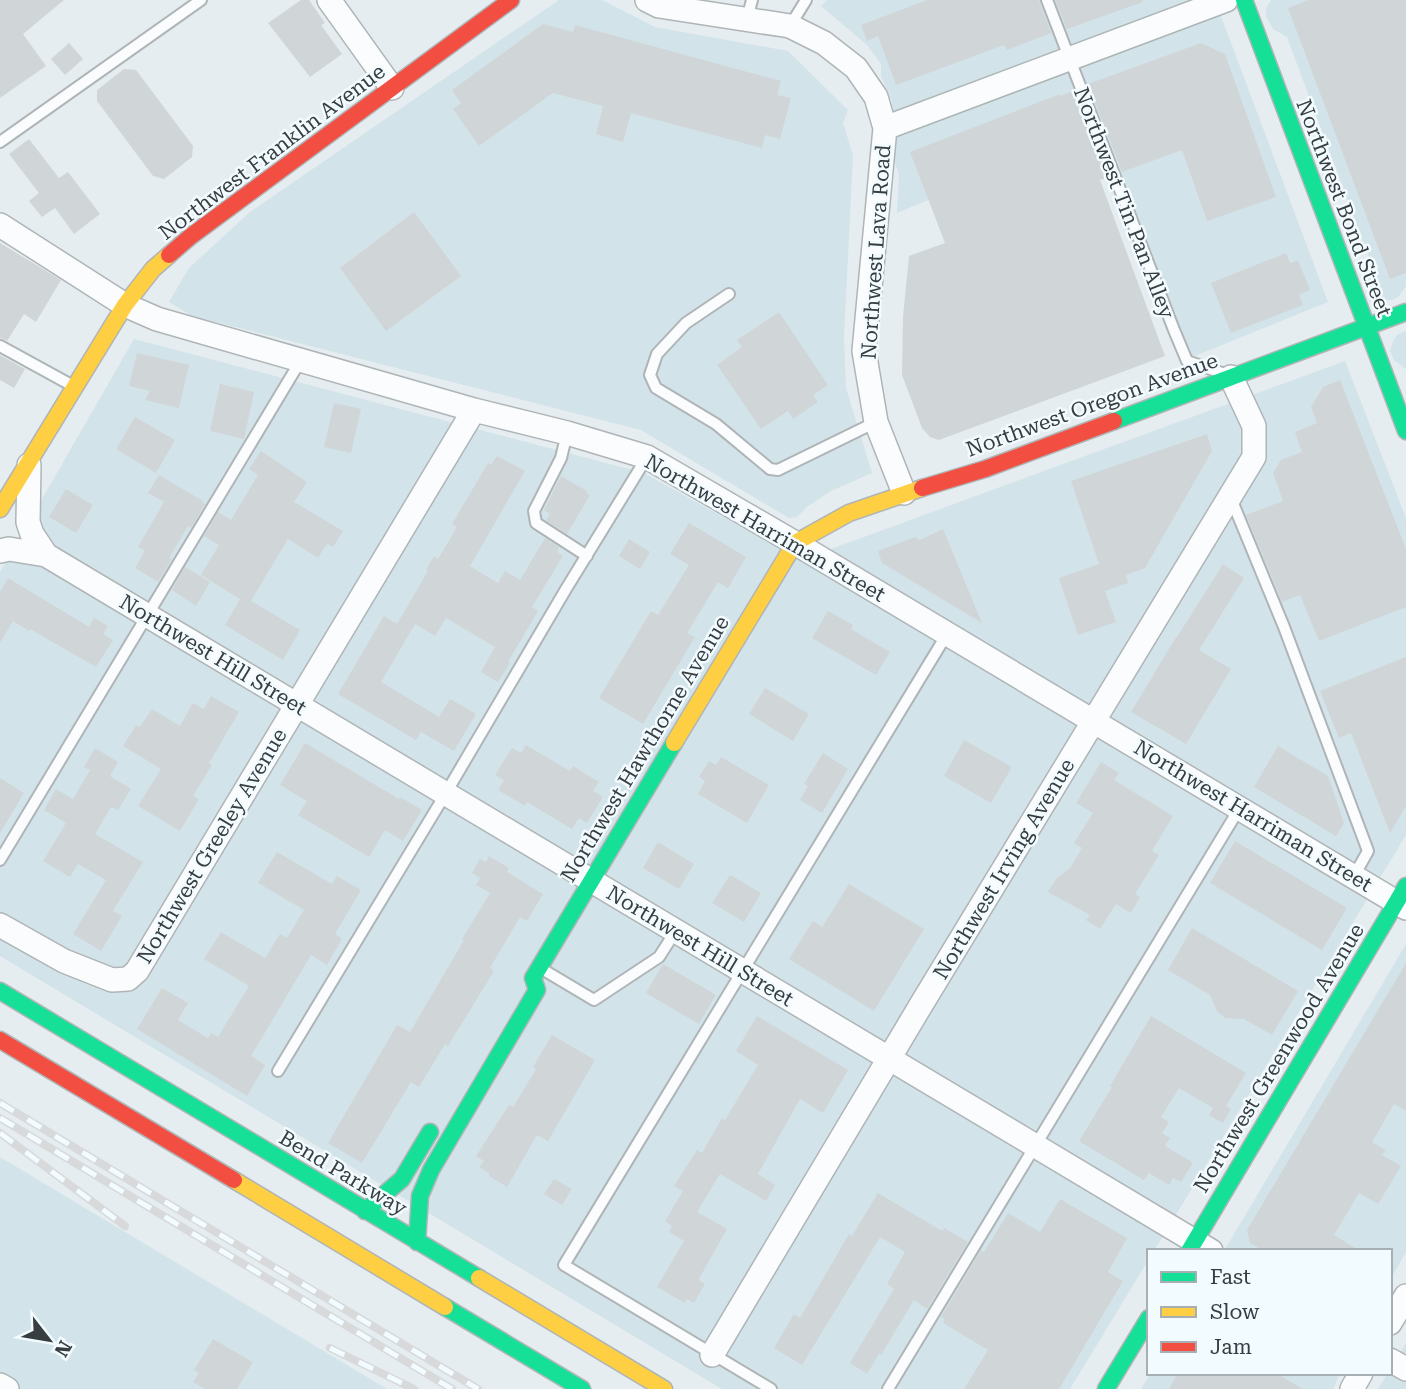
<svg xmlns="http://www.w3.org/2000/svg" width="1406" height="1389" font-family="'Roboto Serif',serif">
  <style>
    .built { fill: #d2e3e9 }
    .building { fill: #d0d6d8 }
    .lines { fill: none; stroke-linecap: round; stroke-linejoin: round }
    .lane-casing { stroke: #afb5b7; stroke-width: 14 }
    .street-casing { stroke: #afb5b7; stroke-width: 26 }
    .fast-casing { stroke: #afb5b7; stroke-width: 19 }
    .slow-casing { stroke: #afb5b7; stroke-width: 19 }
    .jam-casing { stroke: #afb5b7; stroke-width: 19 }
    .lane { stroke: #fbfcfd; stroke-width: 10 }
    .street { stroke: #fbfcfd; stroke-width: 23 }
    .fast { stroke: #16e098; stroke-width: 16 }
    .slow { stroke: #ffcf43; stroke-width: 16 }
    .jam { stroke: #f24e42; stroke-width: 16 }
    .rail-casing { stroke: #d7d9db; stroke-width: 8 }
    .rail { stroke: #f2fbff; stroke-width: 5; stroke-dasharray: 16; stroke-linecap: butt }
    .labels { text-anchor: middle; stroke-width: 5; stroke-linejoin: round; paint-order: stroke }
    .street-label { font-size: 21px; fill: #383e40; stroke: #f2fbff }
  </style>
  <rect width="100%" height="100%" fill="#e5edf0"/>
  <path class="built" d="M559 0H602L655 27 788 51 848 110 843 123 853 155 844 337 846 388 872 473 831 491 808 506 797 517 789 518 641 430 192 316 169 302 189 268 250 212Z
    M827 0H1215L1328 302 1180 362 1094 137 928 200 897 213 899 174 893 157 894 145 897 140 892 101 881 76V64L867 45 821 6Z
    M1271 0H1406V286L1398 297 1392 300H1382L1376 298 1371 293 1368 285 1367 279 1371 263 1287 37 1273 29 1266 16V8Z
    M1406 331V369L1394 360 1390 351 1393 341 1397 335Z
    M134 339 644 473 801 560 1345 361 1406 518V835L1154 1251H1149V1259L1070 1389H722L0 956V572Z
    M1406 944V1252L1390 1280V1251H1224Z
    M0 1157 387 1389H0Z
    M1406 1343V1389H1378L1388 1373H1390V1369Z
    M1151 1373H1340L1333 1389H1141Z"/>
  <path class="building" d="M0 0H64L23 34 46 66 0 98Z
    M301 0H309L325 23 321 25 342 54 310 77 268 23Z
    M927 0H1039L1051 33 1007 50 1004 45 896 85 878 36 867 41 861 25Z
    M1055 0H1142L1143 2 1067 29Z
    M1309 0H1406V273L1390 279 1288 8Z
    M543 24 573 32 575 25 781 81 777 95 791 98 780 139 765 135 762 148 631 113 623 142 596 134 603 106 553 93 479 146 453 109 461 103 452 90Z
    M69 43 83 59 65 75 51 59Z
    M1201 43 1225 54 1276 197 1207 221 1182 150 1122 172 1088 84Z
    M124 69 136 70 193 146 192 157 164 179 153 176 97 101V90Z
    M1073 91 1107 178 1100 180 1165 356 939 440 930 437 922 428 902 375 903 317 909 256 945 243 910 152 1060 94 1061 96Z
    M29 139 59 178 68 172 100 214 74 234 55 208 42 217 29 201 39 193 9 154Z
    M414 212 461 276 386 331 340 268Z
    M0 243 61 280 36 322 24 314 7 341 0 338Z
    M1286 253 1290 263 1298 260 1310 290 1299 295 1303 305 1231 333 1211 283Z
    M779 312 828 385 813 395 818 402 793 419 788 411 761 429 717 365 742 347 737 340Z
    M137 353 189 365 179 408 145 400 150 391 129 386Z
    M0 355 25 369 14 388 0 380Z
    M1340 380 1406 549V607L1319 641 1300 595 1282 602 1246 515 1283 501 1273 473 1281 460 1302 452 1295 432 1317 423 1311 407 1323 387Z
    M220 384 254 392 244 439 210 431Z
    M334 403 361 409 351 453 324 447Z
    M135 417 175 440 156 473 116 449Z
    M1207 434 1212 451 1145 568 1126 575 1128 583 1105 591 1116 622 1078 635 1059 578 1099 564 1071 481Z
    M261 451 307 482 294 502 343 531 333 547 327 544 318 558 288 539 251 601 300 630 283 660 225 625 240 599 201 575 219 545 204 536 218 512 231 520 258 475 249 469Z
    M497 456 525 471 470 566 498 583 505 571 520 580 545 538 559 547 557 552 563 556 532 607 538 611 508 662 510 663 498 682 481 672 495 647 446 618 435 636 415 624 381 682 439 717 450 699 476 714 454 751 421 732 416 740 338 694 384 616 397 624 428 571 426 570 434 556 438 559 457 527 452 524 478 480 488 463 491 465Z
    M159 475 203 501 202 502 205 504 191 528 188 526 169 558 172 559 158 582 135 568 145 551 138 547 164 502 148 493Z
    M561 476 587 491 586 493 590 495 567 534 546 520 550 514 544 510Z
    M66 489 93 505 76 533 49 517Z
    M689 523 746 557 728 588 718 582 687 633 695 637 643 724 599 698 651 611 658 615 689 565 670 554Z
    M943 529 982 623 882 563 878 551 915 537 920 540Z
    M629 539 650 552 640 569 619 556Z
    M1223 564 1244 578 1199 650 1231 669 1186 744 1131 712 1176 637H1177Z
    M185 567 210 582 196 606 172 590Z
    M8 578 89 627 94 618 108 626 103 634 113 640 96 667 30 629 29 631 13 621 0 643V592Z
    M828 611 853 625 851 629 890 652 876 675 812 638Z
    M1406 657V806L1390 833 1351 733 1339 738 1320 691Z
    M765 688 809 714 793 741 749 714Z
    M211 696 239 712 209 763 212 765 193 796 199 799 180 831 138 806 161 769 123 746 136 725 140 727 152 709 180 726 193 703 204 709Z
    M964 740 1012 767 991 803 944 776Z
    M305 743 399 799 400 797 422 810 403 841 385 830 369 857 298 815 307 801 280 785Z
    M526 745 570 771 573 766 599 782 593 791 603 797 587 823 579 818 572 829 527 802 525 806 498 790 504 780 495 775 512 748 521 753Z
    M1278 746 1328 776 1344 823 1336 836 1254 787Z
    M95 748 118 762 110 776 131 789 118 810 111 807 95 834 143 862 113 911 122 916 101 951 73 934 106 880 78 864 70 877 43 861 66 823 44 810 56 789 73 799 90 770 84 767Z
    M823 753 848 769 822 813 800 800 808 786 804 784Z
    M721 757 769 785 747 823 698 794 705 781 699 777 709 761 716 765Z
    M1101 762 1119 773 1114 780 1173 816 1152 851 1159 855 1135 894 1140 897 1131 913 1116 904 1100 929 1086 920 1090 915 1048 892 1056 879 1070 868 1082 848 1074 843 1093 813 1076 803Z
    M0 778 24 793 0 833Z
    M1235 841 1347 908 1322 950 1210 883Z
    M658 842 694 864 679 889 643 868Z
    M277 852 332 884 337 876 361 890 335 934 342 939 327 965 311 955 251 1056 265 1065 247 1096 137 1029 162 988 188 1003 178 1020 208 1038 211 1033 218 1037 249 986 204 959 221 932 265 958 280 934 287 938 304 910 258 883Z
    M489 856 509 868 507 872 512 875 543 894 527 921 520 917 490 968 494 971 448 1046 445 1044 419 1087 411 1082 362 1163 328 1143 397 1025 410 1032 464 940 462 939 490 893 476 885 480 878 472 873 480 859 486 862Z
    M730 875 761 893 744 922 712 903Z
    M849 884 924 929 874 1011 789 959 813 921 822 927Z
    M1192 928 1298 991 1272 1035 1244 1019 1225 1018 1217 1011 1210 995 1168 970Z
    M1406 963V1111L1394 1104 1372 1142 1386 1150 1382 1155 1401 1166 1378 1204 1359 1193 1334 1235 1360 1251H1264L1250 1243 1247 1230Z
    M663 964 716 995 699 1024 646 993Z
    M757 1016 848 1070 823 1113 800 1099 758 1174 775 1185 766 1201 720 1174 697 1212 727 1229 700 1277 699 1280 705 1284 694 1303 687 1299 685 1303 657 1287 684 1241 669 1232 672 1226 665 1221 683 1191 674 1186 697 1150 702 1153 722 1118 725 1120 758 1065 736 1051Z
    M1151 1016 1246 1073 1226 1106 1231 1109 1223 1123 1209 1115 1213 1108 1179 1088 1161 1117 1169 1122 1162 1133 1170 1138 1165 1146 1193 1163 1181 1182 1173 1178 1169 1185 1149 1173 1144 1180 1079 1141 1112 1087 1110 1086Z
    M552 1035 595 1060 548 1141 537 1135 507 1187 489 1176V1173L479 1167 484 1161 476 1156 509 1105 513 1107 536 1069 533 1067Z
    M554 1179 572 1189 562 1205 544 1194Z
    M878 1193 942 1231 944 1228 968 1242 927 1309 914 1300 881 1355 879 1354 867 1374 850 1363 894 1289 887 1284 905 1252 880 1237 802 1365 774 1348 794 1314 800 1318 849 1234 852 1236Z
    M1060 1199 1127 1238 1108 1272 1123 1281 1059 1389H964L988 1350 943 1323 945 1319 941 1317 981 1250 984 1252 1008 1213 1040 1232Z
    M213 1339 253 1362 237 1389H205L193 1382 199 1373 194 1370Z
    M1178 1373H1276L1303 1389H1169Z"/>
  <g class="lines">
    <defs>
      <path id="lane" d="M1047 0 1174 330 1187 361 1222 373
        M747 19 752 0
        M790 26 806 0
        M0 142 201 0
        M729 294 686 323 657 354 650 375 656 388 716 424 770 469 778 470 876 422
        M0 346 73 386
        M567 433 561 458 534 511 536 523 587 556
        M1230 496 1284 627 1368 851 1354 876
        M0 860 301 360
        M542 969 594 1000 659 957 675 932
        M278 1071 446 793 566 589 647 457
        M771 1389 564 1265 947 634
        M888 1389 1239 809"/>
      <path id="street" d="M329 0 392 88
        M647 0 659 6 790 26 824 43 856 68 876 97 885 128 864 351 876 422 904 493
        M885 128 1226 0
        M0 225 125 305 157 319 474 410 567 433 647 457 795 543 1406 908
        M29 465 28 522 32 534 46 555
        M0 551 9 549 46 555C433 788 823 1018 1211 1251
        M0 925 64 961 112 980 128 979 137 971C248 783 363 598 474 410
        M1390 1323 1406 1296
        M712 1355 921 1005 1254 457V426L1231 377
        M1390 1360 1406 1369
        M0 1385 7 1389
        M1352 1389 1361 1373"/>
      <path id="fast" d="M1244 0 1406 431
        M1114 421 1406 312
        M0 991 479 1278
        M365 1211 402 1179 430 1132
        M417 1242 420 1196 431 1170 537 990 533 978 674 743
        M1189 1251 1406 886
        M445 1307 582 1389
        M1106 1389 1149 1318"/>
      <path id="slow" d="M0 509 125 305 153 269 169 255
        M674 743 795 543 849 513 922 488
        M234 1180 445 1307
        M479 1278 664 1389"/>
      <path id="jam" d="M169 255 191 236 511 0
        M922 488 985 469 1114 421
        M0 1040 234 1180"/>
    </defs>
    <use href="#lane" class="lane-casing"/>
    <use href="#street" class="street-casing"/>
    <use href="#fast" class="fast-casing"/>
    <use href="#slow" class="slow-casing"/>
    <use href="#jam" class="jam-casing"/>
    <use href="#lane" class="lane"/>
    <use href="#street" class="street"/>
    <use href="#fast" class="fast"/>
    <use href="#slow" class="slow"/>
    <use href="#jam" class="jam"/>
    <defs>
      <path id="rail" d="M0 1103 478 1389
        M0 1118 452 1389
        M0 1133 125 1226
        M330 1348 414 1389"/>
    </defs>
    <use href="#rail" class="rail-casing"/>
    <use href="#rail" class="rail"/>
  </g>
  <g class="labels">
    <g class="street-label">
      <text transform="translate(272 152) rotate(-37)" y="7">Northwest Franklin Avenue</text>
      <text transform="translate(1124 203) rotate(69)" y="7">Northwest Tin Pan Alley</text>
      <text transform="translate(1344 208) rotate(69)" y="7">Northwest Bond Street</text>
      <text transform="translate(876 252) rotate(-86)" y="7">Northwest Lava Road</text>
      <text transform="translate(1092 405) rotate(-20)" y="7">Northwest Oregon Avenue</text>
      <text transform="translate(765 528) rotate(30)" y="7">Northwest Harriman Street</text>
      <text transform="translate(213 655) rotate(31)" y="7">Northwest Hill Street</text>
      <text transform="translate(645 749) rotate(-59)" y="7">Northwest Hawthorne Avenue</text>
      <text transform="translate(1253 816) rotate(31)" y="7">Northwest Harriman Street</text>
      <text transform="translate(212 846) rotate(-59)" y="7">Northwest Greeley Avenue</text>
      <text transform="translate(1004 869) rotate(-59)" y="7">Northwest Irving Avenue</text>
      <text transform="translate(700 946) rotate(31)" y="7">Northwest Hill Street</text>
      <text transform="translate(1279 1058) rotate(-59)" y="7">Northwest Greenwood Avenue</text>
      <text transform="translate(343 1173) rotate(31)" y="7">Bend Parkway</text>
    </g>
  </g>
  <rect x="1147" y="1249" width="245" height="126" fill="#f2fbff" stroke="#a8afb3" stroke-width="2"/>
  <rect x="1161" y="1272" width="35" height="10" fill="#16e098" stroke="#a8afb3" stroke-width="2"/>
  <text x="1210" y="1284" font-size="21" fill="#383e40">Fast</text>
  <rect x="1161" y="1307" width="35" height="10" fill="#ffcf43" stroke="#a8afb3" stroke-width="2"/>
  <text x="1210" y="1319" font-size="21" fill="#383e40">Slow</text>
  <rect x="1161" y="1342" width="35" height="10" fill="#f24e42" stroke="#a8afb3" stroke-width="2"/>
  <text x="1210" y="1354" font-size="21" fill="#383e40">Jam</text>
  <g transform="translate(49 1340) rotate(121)" stroke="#f2fbff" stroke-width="5" paint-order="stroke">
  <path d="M0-5L12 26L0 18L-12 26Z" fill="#383e40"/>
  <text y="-10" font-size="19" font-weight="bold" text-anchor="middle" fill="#383e40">N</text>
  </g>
</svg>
